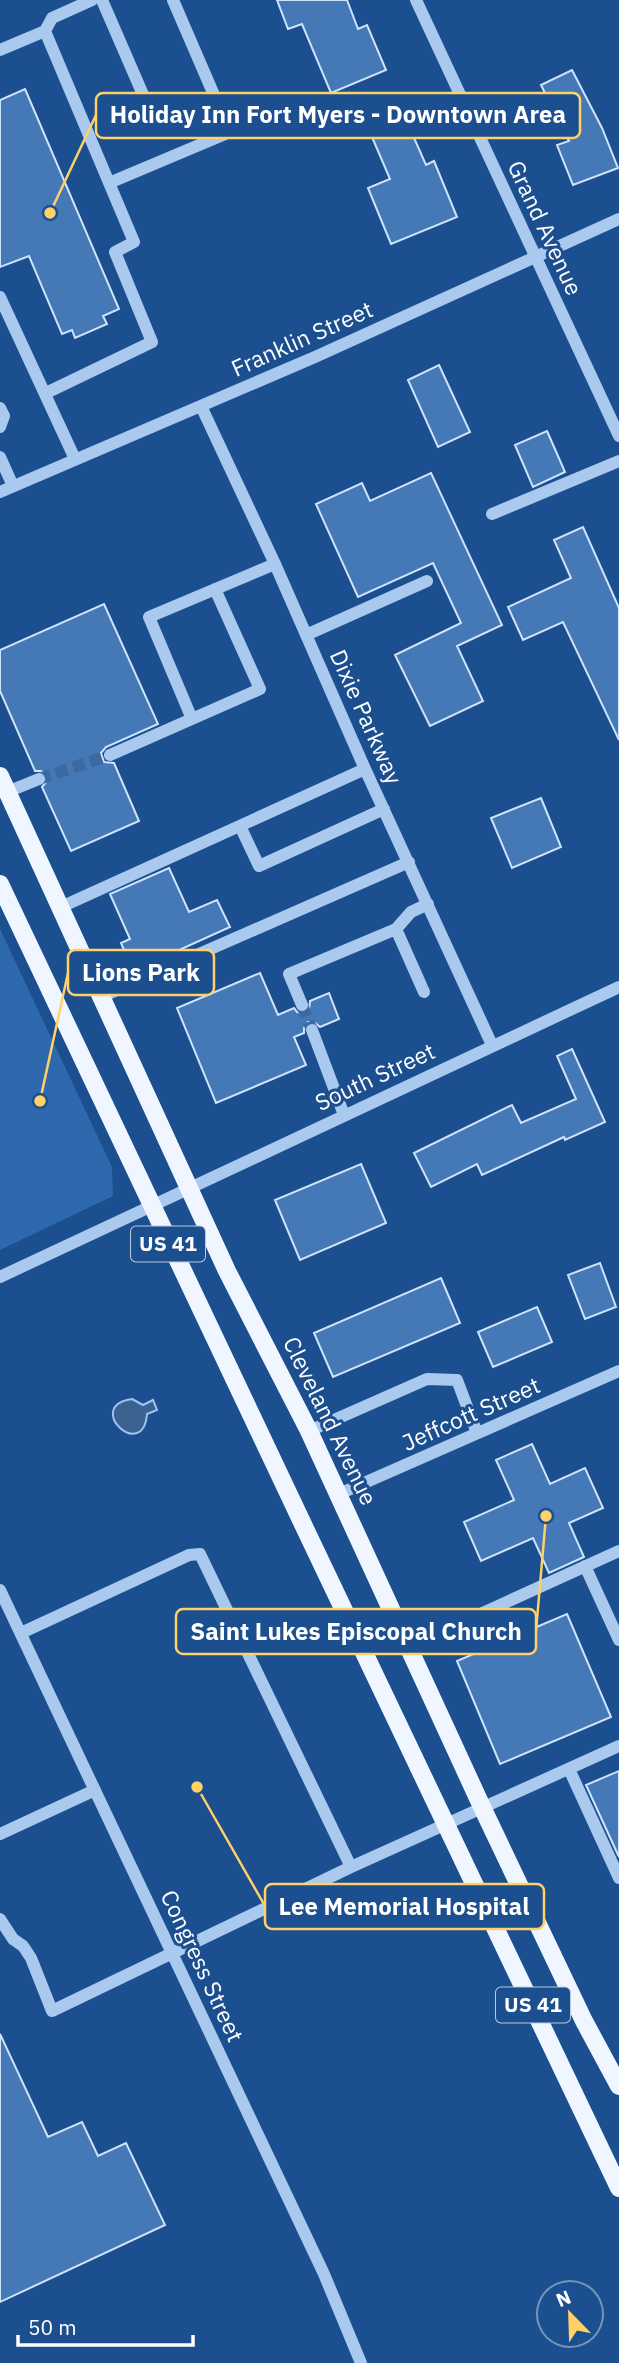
<svg xmlns="http://www.w3.org/2000/svg" width="619" height="2363" font-family="'IBM Plex Sans',sans-serif">
  <style>
    .green { fill: #2e69ad }
    .water { fill: #3c6290; stroke: #9cc4f0; stroke-width: 2 }
    .building { fill: #4478b7; stroke: #cfe3fa; stroke-width: 2 }
    .lines { fill: none; stroke-linecap: round; stroke-linejoin: round }
    .minor-tunnel { stroke: #3d69a0; stroke-width: 12; stroke-dasharray: 12 6; stroke-linecap: butt }
    .minor { stroke: #a9c9ee; stroke-width: 12 }
    .major { stroke: #f0f6ff; stroke-width: 18 }
    .labels { text-anchor: middle; stroke-width: 6; stroke-linejoin: round; paint-order: stroke }
    .shield { fill: #1b4f8f; stroke: #bbcadd; stroke-width: 2 }
    .shield-label { font-size: 21px; font-weight: bold; fill: #fff }
    .street-label { font-size: 23px; fill: #fff; stroke: #1b4f8f }
    .leader { fill: none; stroke: #ffd166; stroke-width: 2.5 }
    .callout-dot { fill: #ffd166; stroke: #1b4f8f; stroke-width: 2.5 }
    .callout { fill: #1b4f8f; stroke: #ffd166; stroke-width: 2.5 }
    .callout-label { font-size: 24px; text-anchor: middle; font-weight: bold; fill: #fff }
  </style>
  <rect width="100%" height="100%" fill="#1b4f8f"/>
  <path class="green" d="M0 929 112 1167 113 1196 0 1250Z"/>
  <path class="water" d="M132 1399 143 1405 153 1400 157 1410 147 1414C143 1463 83 1406 132 1399Z"/>
  <path class="building" d="M277 0H347L358 29 367 25 386 70 331 93 302 24 288 29Z
    M572 70 602 128 618 168 573 185 557 145 569 141 541 85Z
    M25 89 119 309 103 316 107 324 75 338 72 330 62 334 29 256 0 267V100Z
    M407 122 426 165 434 161 457 217 391 244 368 188 390 179 372 137Z
    M439 365 470 432 438 447 408 380Z
    M547 431 565 472 533 487 515 445Z
    M431 473 502 625 457 646 483 701 430 726 395 655 461 623 433 563 358 597 316 504 362 483 370 501Z
    M583 527 619 608V740L563 622 523 640 508 607 571 578 554 540Z
    M104 604 158 724 106 747 101 753 104 762 114 763 139 821 71 851 42 787 47 781V775L41 771H35L0 691V650Z
    M541 798 561 847 512 868 491 818Z
    M169 868 189 912 217 900 230 927 133 971 121 943 130 939 110 894Z
    M260 973 278 1015 294 1008 297 1012 305 1013 309 1010 310 1001 329 993 339 1019 320 1027 314 1022H308L304 1028V1033L294 1037 306 1065 216 1103 177 1008Z
    M572 1049 605 1122 565 1140 564 1137 482 1175 477 1164 431 1187 414 1153 512 1105 521 1123 576 1099 557 1056Z
    M361 1164 386 1223 300 1260 275 1200Z
    M600 1263 616 1307 585 1319 568 1275Z
    M441 1278 460 1323 333 1377 314 1333Z
    M537 1307 552 1342 493 1367 478 1332Z
    M532 1444 550 1484 585 1468 603 1508 569 1523 584 1557 549 1573 533 1538 481 1561 464 1522 514 1500 496 1460Z
    M567 1614 611 1717 500 1764 457 1661Z
    M619 1771V1857L586 1785Z
    M0 2034 48 2137 82 2122 98 2156 126 2143 165 2225 0 2302Z"/>
  <g class="lines">
    <path class="minor-tunnel" d="M39 779 110 755
      M302 1005 312 1030"/>
    <path class="minor" d="M102 0 154 120
      M416 0 619 436
      M45 31 52 18 92 0
      M0 50 45 31 134 242 115 252 152 342 46 393
      M109 183 230 132 173 0
      M0 297 75 459
      M201 406 275 564 365 769 492 1045
      M0 408 4 416 0 427
      M0 457 13 486
      M0 492 315 357 619 219
      M492 514 619 461
      M306 635 427 581
      M192 719 149 617 275 564
      M110 755 260 689 215 589
      M7 792 39 779
      M240 826 259 866 384 809
      M61 907 365 769
      M396 929 424 992
      M101 997 409 862
      M302 1005 289 974 396 929 411 912 428 904
      M312 1030 344 1115
      M0 1277 619 987
      M309 1431 427 1379 457 1380 477 1433
      M339 1494 619 1371
      M585 1566 619 1640
      M0 1590 324 2274 361 2363
      M21 1633 189 1555 200 1554 351 1867
      M410 1646 619 1551
      M569 1769 619 1878
      M0 1834 95 1790
      M0 1919 13 1939 23 1946 31 1958 52 2011 351 1867 619 1746"/>
    <path class="major" d="M0 776 227 1271 309 1431 482 1807 584 2021 619 2086
      M0 884C203 1320 414 1753 619 2188"/>
  </g>
  <g class="labels">
    <g class="shield">
      <rect x="131" y="1226.5" width="74" height="35" rx="5"/>
      <rect x="496" y="1987.5" width="74" height="35" rx="5"/>
    </g>
    <g class="shield-label">
      <text x="168" y="1251">US 41</text>
      <text x="533" y="2012">US 41</text>
    </g>
    <g class="street-label">
      <text transform="translate(545 228) rotate(65)" y="8">Grand Avenue</text>
      <text transform="translate(302 339) rotate(-24)" y="8">Franklin Street</text>
      <text transform="translate(366 717) rotate(66)" y="8">Dixie Parkway</text>
      <text transform="translate(375 1077) rotate(-25)" y="8">South Street</text>
      <text transform="translate(471 1414) rotate(-24)" y="8">Jeffcott Street</text>
      <text transform="translate(330 1421) rotate(64)" y="8">Cleveland Avenue</text>
      <text transform="translate(202 1966) rotate(65)" y="8">Congress Street</text>
    </g>
  </g>
  <path class="leader" d="M50 213L96 115M40 1101L68 973M546 1516L536 1631M197 1787L265 1906"/>
  <g class="callout-dot">
    <circle cx="50" cy="213" r="7"/>
    <circle cx="40" cy="1101" r="7"/>
    <circle cx="546" cy="1516" r="7"/>
    <circle cx="197" cy="1787" r="7"/>
  </g>
  <g class="callout">
    <rect x="96" y="93" width="484" height="45" rx="7"/>
    <rect x="68" y="950" width="146" height="45" rx="7"/>
    <rect x="176" y="1609" width="360" height="45" rx="7"/>
    <rect x="265" y="1884" width="279" height="45" rx="7"/>
  </g>
  <g class="callout-label">
    <text x="338" y="123">Holiday Inn Fort Myers - Downtown Area</text>
    <text x="141" y="981">Lions Park</text>
    <text x="356" y="1640">Saint Lukes Episcopal Church</text>
    <text x="404" y="1915">Lee Memorial Hospital</text>
  </g>
  <g transform="translate(570 2314) rotate(337)"><circle r="33" fill="#1b4f8f" stroke="#7695bc" stroke-width="2"/>
  <path d="M0-5L12 26L0 18L-12 26Z" fill="#ffd166"/>
  <text y="-10" font-size="19" font-weight="bold" text-anchor="middle" fill="#ffffff">N</text>
  </g>
  <path d="M18 2335v10h175v-10" fill="none" stroke="#ffffff" stroke-width="3.5"/>
  <text x="28" y="2335" font-size="21" fill="#ffffff" stroke="#1b4f8f" stroke-width="5" paint-order="stroke">50 m</text>
</svg>
